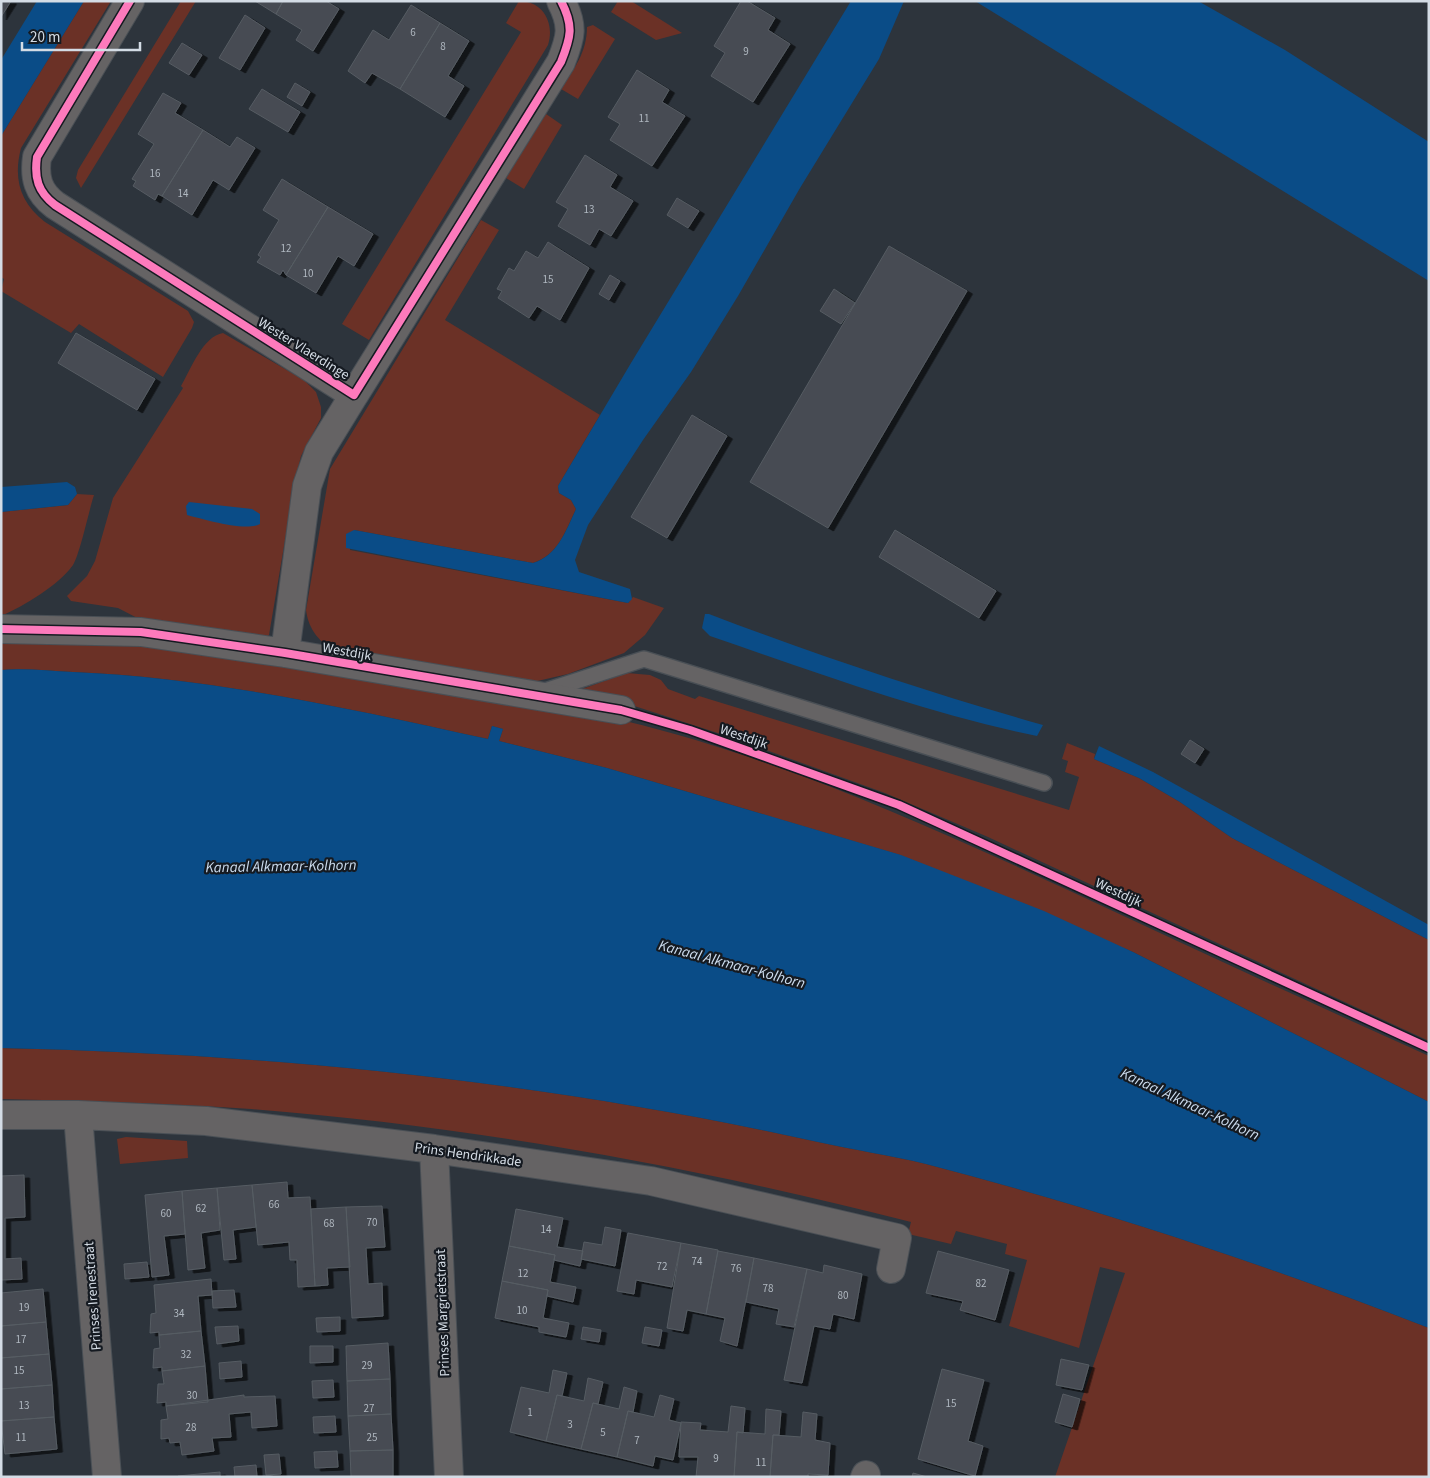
<svg xmlns="http://www.w3.org/2000/svg" width="1430" height="1478" font-family="'Source Sans 3',sans-serif">
  <style>
    .green { fill: #6b3126 }
    .water { fill: #0a4c87 }
    .building { fill: #464b52; stroke: #565c63; filter: url(#shadow) }
    .lines { fill: none; stroke-linecap: round; stroke-linejoin: round }
    .service-casing { stroke: #494f55; stroke-width: 18 }
    .minor-casing { stroke: #494f55; stroke-width: 30 }
    .service { stroke: #656364; stroke-width: 15 }
    .minor { stroke: #656364; stroke-width: 28 }
    .cycleway-casing { stroke: #151a21; stroke-width: 11 }
    .cycleway { stroke: #fd7abc; stroke-width: 8 }
    .labels { text-anchor: middle; stroke-width: 4.5; stroke-linejoin: round; paint-order: stroke }
    .number-label { font-size: 11px; fill: #b0b8c0 }
    .street-label { font-size: 14px; fill: #d4dce5; stroke: #151a21 }
    .water-label { font-size: 15px; font-style: italic; fill: #ccdcee; stroke: #151a21 }
  </style>
  <defs>
    <filter id="shadow"><feDropShadow dx="5.5" dy="3" stdDeviation="0" flood-color="#0009"/></filter>
  </defs>
  <rect width="100%" height="100%" fill="#2d343c"/>
  <path class="green" d="M84 1H111L21 148C13 179 20 202 45 222L188 311 194 322 192 328 163 377 79 324 71 333 1 291 4 279 1 277V136Z
    M181 1H196L81 188 76 178 78 170Z
    M519 1C543 1 555 23 548 45L369 340 342 324 521 32 506 23Z
    M618 1H631L682 33 656 40 611 12Z
    M593 25 615 39 578 99 561 89C574 69 587 52 587 27Z
    M546 114 562 125 524 189 506 178Z
    M481 220 499 230 445 320 600 415 558 486 559 493 571 500 576 509C565 532 558 555 533 563L354 530 350 550 628 603 633 597 664 608 645 635 624 653 568 674 533 682 337 653C319 641 309 631 306 610L330 469Z
    M223 333 304 380 316 392 321 407V418L301 456 295 481 269 635 266 638 147 623 118 608 71 601 67 596 87 576 95 561 113 498 183 388 181 386C191 369 203 336 223 333Z
    M77 494 94 495C89 510 80 554 73 565 59 585 24 606 1 616V512L68 505Z
    M1 639 167 645 625 721C779 758 927 825 1070 891 1189 947 1309 1002 1429 1056V1102L1133 952 900 855 607 768 499 741 503 729 492 726 488 739C351 709 214 678 73 672 49 671 25 668 1 670Z
    M627 673 650 675 661 680 668 689 695 699 699 696 1069 810 1079 777 1065 772 1068 761 1062 759 1067 743 1095 754 1094 759 1139 778 1180 802 1232 838 1429 940V1041L988 837 885 793 730 737 582 689Z
    M1 1048C276 1054 549 1082 818 1142 853 1150 890 1155 926 1164 1096 1208 1264 1264 1429 1328V1477H1055L1125 1273 1100 1267 1079 1348 1009 1326 1027 1260 1005 1254 1007 1244 956 1231 951 1244 908 1234 911 1222C697 1167 471 1126 251 1109 167 1103 85 1101 1 1099Z
    M126 1137 187 1141 188 1158 120 1164 117 1139Z"/>
  <path class="water" d="M37 1H84L1 136V60Z
    M851 1H904L879 59 800 188 738 296 691 372 643 440 588 525 575 560 579 572 630 589 632 599 628 603 346 548V534L354 530 533 563C557 556 566 531 576 509L571 500 559 493 558 486 631 363Z
    M975 1H1198L1285 50 1429 142V281Z
    M67 482 75 487 77 494 68 505 1 512V487Z
    M189 502 252 509 260 514V524C245 532 203 519 187 515L186 506Z
    M705 614H709C819 656 930 693 1043 725L1037 736C926 713 818 673 710 636L702 628Z
    M1 670C25 668 49 671 73 672 214 678 351 709 488 739L492 726 503 729 499 741 607 768 901 855 1044 911 1133 952 1429 1102V1328C1264 1264 1096 1208 926 1164 890 1155 853 1150 818 1142 549 1082 276 1054 1 1048Z
    M1099 746 1153 772 1429 925V940L1232 838 1180 802 1139 778 1094 759Z"/>
  <path class="building" d="M1 1H11L1 17Z
    M255 1H283L276 14Z
    M283 1H326L339 9 313 51 296 40 302 30 276 14Z
    M741 1H747L775 18 768 30 790 44 753 102 711 76 725 53 714 46Z
    M411 5 440 23 400 89 372 73 365 83 348 71 373 30 389 40Z
    M245 15 265 28 240 70 219 58Z
    M440 23 469 41 448 76 464 86 445 117 400 89Z
    M182 43 202 55 189 75 169 63Z
    M637 70 669 90 662 102 685 116 652 166 610 140 620 124 608 117Z
    M295 83 310 92 302 106 287 97Z
    M262 89 300 112 288 132 249 109Z
    M163 93 181 103 175 113 203 130 162 196 158 194 155 200 133 186 136 181 132 179 154 144 138 134Z
    M203 130 230 147 237 137 255 148 229 190 213 180 192 215 162 196Z
    M585 155 617 175 610 187 633 201 611 236 599 229 590 245 558 226 568 209 556 202Z
    M282 179 328 207 286 275 283 270 280 275 257 262 261 257 258 255 279 220 263 210Z
    M677 198 699 211 688 228 667 215Z
    M328 207 373 234 354 266 338 256 316 293 286 275Z
    M548 242 589 268 560 320 537 306 529 318 498 298 502 291 497 289 509 268 514 271 526 251 538 258Z
    M889 246 967 291 828 528 750 482Z
    M610 275 620 281 609 300 599 294Z
    M834 289 855 303 841 324 820 311Z
    M76 333 155 379 137 410 58 363Z
    M692 415 727 436 667 538 631 517Z
    M895 530 996 591 979 618 879 557Z
    M1190 740 1204 749 1195 763 1181 754Z
    M24 1175 25 1217 5 1218V1259L21 1258 22 1279 1 1280V1176Z
    M287 1182 288 1198 310 1197 315 1286 298 1287 297 1260H290L289 1242 258 1245 252 1185Z
    M252 1185 256 1227 233 1230 236 1259 224 1260 217 1188Z
    M217 1188 220 1230 201 1233 205 1268 188 1270 182 1191Z
    M182 1191 185 1234 164 1236 169 1275 152 1277 145 1195Z
    M382 1206 385 1247 366 1248 368 1284 382 1283 383 1316 352 1318 346 1207Z
    M346 1207 350 1267 327 1268 328 1285 315 1286 311 1209Z
    M516 1209 563 1218 557 1247 583 1251 580 1266 554 1260 555 1255 509 1246Z
    M605 1227 621 1230 615 1266 581 1259 584 1242 602 1245Z
    M628 1233 681 1243 672 1287 636 1280 634 1294 617 1291Z
    M681 1243 718 1250 706 1314 687 1310 683 1331 667 1328Z
    M509 1246 555 1255 550 1282 576 1287 573 1302 547 1296 548 1290 502 1281Z
    M718 1251 754 1258 737 1346 720 1341 725 1318 706 1314Z
    M938 1251 1009 1270 995 1320 960 1310 963 1301 926 1293Z
    M754 1258 807 1269 794 1327 776 1324 779 1309 746 1302Z
    M147 1262 149 1277 125 1279 124 1264Z
    M824 1265 862 1274 854 1319 833 1314 830 1329 814 1326 802 1383 784 1380 807 1269 823 1273Z
    M211 1279 212 1295 198 1296 201 1331 159 1335V1332L150 1333 151 1314 156 1313 154 1285Z
    M502 1281 548 1290 543 1318 569 1323 566 1337 539 1332V1327L495 1318Z
    M43 1289 46 1322 1 1326V1293Z
    M234 1290 236 1307 213 1308 212 1291Z
    M340 1317V1331L317 1332 316 1318Z
    M46 1322 49 1354 1 1358V1326Z
    M238 1326 239 1341 217 1344 215 1327Z
    M583 1327 601 1330 599 1342 581 1339Z
    M645 1327 662 1330 659 1346 642 1343Z
    M201 1331 205 1366 162 1371V1367L153 1368 154 1349 160 1348 159 1335Z
    M388 1343 390 1379 347 1381 346 1346Z
    M310 1346H333V1362L310 1363Z
    M49 1354 52 1385 1 1389V1358Z
    M1061 1359 1089 1365 1082 1390 1056 1385Z
    M241 1361 242 1377 220 1379 219 1363Z
    M205 1366 208 1402 166 1406V1402L157 1403 158 1384H164L162 1371Z
    M942 1369 984 1380 968 1441 983 1446 975 1476 918 1459Z
    M553 1370 567 1373 562 1396 557 1395 546 1441 510 1432 521 1387 549 1393Z
    M588 1378 603 1382 598 1404 593 1403 581 1449 546 1441 557 1395 584 1401Z
    M390 1379 391 1414 348 1416 347 1381Z
    M333 1380 334 1397 313 1398 312 1381Z
    M52 1385 54 1417 1 1421V1389Z
    M624 1387 637 1391 633 1412 628 1411 617 1457 581 1449 593 1403 619 1409Z
    M1063 1394 1080 1399 1072 1427 1055 1422Z
    M244 1395V1397L275 1396 277 1426 252 1428 251 1412 229 1414 231 1437 212 1438 214 1451 182 1455 180 1442 170 1443 169 1438 161 1439V1420L168 1419 166 1406Z
    M660 1395 674 1399 669 1420 681 1423 673 1460 655 1456 653 1466 617 1457 628 1411 654 1417Z
    M731 1406 745 1408 743 1433 737 1432 734 1477H696L698 1457H679L681 1422 701 1423 700 1430 728 1432Z
    M766 1409 781 1411 779 1435H773L770 1477H734L737 1432 765 1434Z
    M803 1412 817 1414 815 1440 830 1443 828 1475 808 1474V1477H770L773 1435 801 1437Z
    M391 1414 393 1450 350 1451 348 1416Z
    M335 1416 336 1432 314 1433 313 1417Z
    M54 1417 57 1449 5 1454 1 1421Z
    M393 1450V1477H351L350 1451Z
    M337 1451 338 1467 315 1468 314 1452Z
    M279 1454 281 1474 266 1475 264 1455Z
    M256 1465 257 1477H235L234 1467Z
    M220 1472V1477H178V1476Z
    M913 1473 927 1477H912Z"/>
  <g class="lines">
    <defs>
      <path id="service" d="M542 692 644 659 1044 783"/>
      <path id="minor" d="M130 1 37 157C34 178 38 192 55 205L354 395 561 62C571 37 574 26 561 1
        M1 629 141 632 285 653 621 710
        M285 653 307 486 319 452 354 395
        M1 1115H78L206 1121 434 1149 651 1181 897 1238 891 1269
        M78 1115 107 1477
        M434 1149 449 1477
        M865 1477 866 1475"/>
    </defs>
    <use href="#service" class="service-casing"/>
    <use href="#minor" class="minor-casing"/>
    <use href="#service" class="service"/>
    <use href="#minor" class="minor"/>
    <defs>
      <path id="cycleway" d="M130 1 37 157C34 178 38 192 55 205L354 395 561 62C571 37 574 26 561 1
        M1 629 141 632 285 653 621 710 690 730 899 805 1429 1048"/>
    </defs>
    <use href="#cycleway" class="cycleway-casing"/>
    <use href="#cycleway" class="cycleway"/>
  </g>
  <g class="labels">
    <g class="number-label">
      <text x="413" y="36">6</text>
      <text x="443" y="50">8</text>
      <text x="746" y="55">9</text>
      <text x="644" y="122">11</text>
      <text x="155" y="177">16</text>
      <text x="183" y="197">14</text>
      <text x="589" y="213">13</text>
      <text x="286" y="252">12</text>
      <text x="308" y="277">10</text>
      <text x="548" y="283">15</text>
      <text x="274" y="1208">66</text>
      <text x="201" y="1212">62</text>
      <text x="166" y="1217">60</text>
      <text x="372" y="1226">70</text>
      <text x="329" y="1227">68</text>
      <text x="546" y="1233">14</text>
      <text x="697" y="1265">74</text>
      <text x="662" y="1270">72</text>
      <text x="736" y="1272">76</text>
      <text x="523" y="1277">12</text>
      <text x="981" y="1287">82</text>
      <text x="768" y="1292">78</text>
      <text x="843" y="1299">80</text>
      <text x="24" y="1311">19</text>
      <text x="522" y="1314">10</text>
      <text x="179" y="1317">34</text>
      <text x="21" y="1343">17</text>
      <text x="186" y="1358">32</text>
      <text x="367" y="1369">29</text>
      <text x="19" y="1374">15</text>
      <text x="192" y="1399">30</text>
      <text x="951" y="1407">15</text>
      <text x="24" y="1409">13</text>
      <text x="369" y="1412">27</text>
      <text x="530" y="1416">1</text>
      <text x="570" y="1428">3</text>
      <text x="191" y="1431">28</text>
      <text x="603" y="1436">5</text>
      <text x="21" y="1441">11</text>
      <text x="372" y="1441">25</text>
      <text x="637" y="1444">7</text>
      <text x="716" y="1462">9</text>
      <text x="761" y="1466">11</text>
    </g>
    <g class="street-label">
      <text transform="translate(304 348) rotate(32)" y="5">Wester Vlaerdinge</text>
      <text transform="translate(347 651) rotate(10)" y="5">Westdijk</text>
      <text transform="translate(744 736) rotate(19)" y="5">Westdijk</text>
      <text transform="translate(1119 892) rotate(25)" y="5">Westdijk</text>
      <text transform="translate(468 1154) rotate(8)" y="5">Prins Hendrikkade</text>
      <text transform="translate(92 1296) rotate(-94)" y="5">Prinses Irenestraat</text>
      <text transform="translate(442 1313) rotate(-92)" y="5">Prinses Margrietstraat</text>
    </g>
    <g class="water-label">
      <text transform="translate(281 866) rotate(-1)" y="5">Kanaal Alkmaar-Kolhorn</text>
      <text transform="translate(732 964) rotate(15)" y="5">Kanaal Alkmaar-Kolhorn</text>
      <text transform="translate(1190 1104) rotate(25)" y="5">Kanaal Alkmaar-Kolhorn</text>
    </g>
  </g>
  <rect width="1430" height="1478" fill="none" stroke="#d4dce5" stroke-width="5"/>
  <path d="M22 42v8h118v-8" fill="none" stroke="#d4dce5" stroke-width="2.5"/>
  <text x="30" y="42" font-size="15" fill="#d4dce5" stroke="#151a21" stroke-width="4" paint-order="stroke">20 m</text>
</svg>
